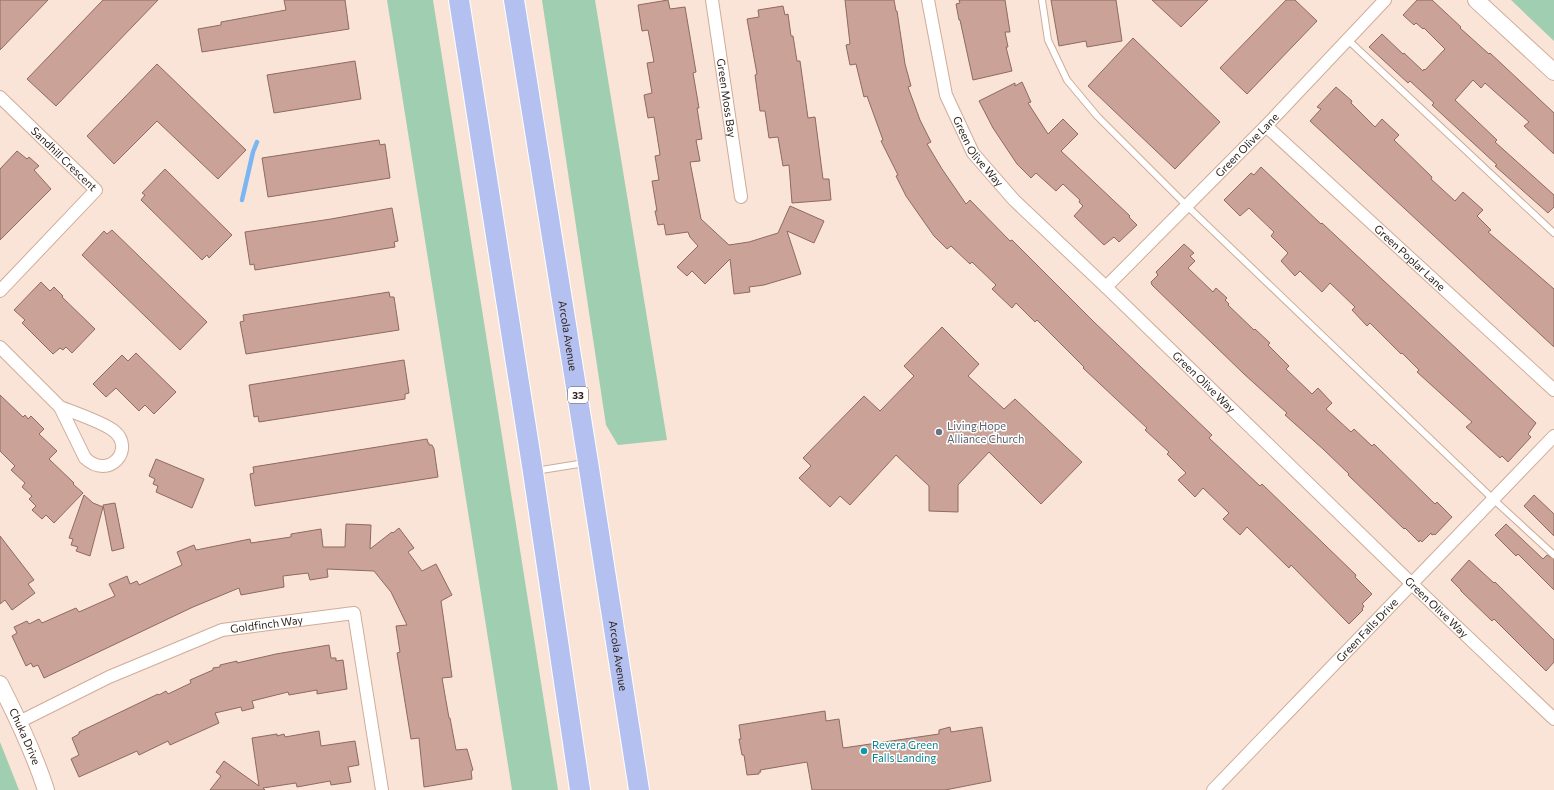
<svg xmlns="http://www.w3.org/2000/svg" width="1554" height="790" font-family="Commissioner,sans-serif">
  <style>
    .green { fill: #9fceb1 }
    .lines { fill: none; stroke-linecap: round; stroke-linejoin: round }
    .stream { stroke: #7bb6f3; stroke-width: 4.5 }
    .building { fill: #caa297; stroke: #8e6a5f }
    .service-casing { stroke: #cfac98; stroke-width: 8 }
    .minor-casing { stroke: #cfac98; stroke-width: 14 }
    .tertiary-casing { stroke: #cfac98; stroke-width: 18 }
    .primary-casing { stroke: #fff; stroke-width: 22 }
    .service { stroke: #fff; stroke-width: 6 }
    .minor { stroke: #fff; stroke-width: 12 }
    .tertiary { stroke: #fff; stroke-width: 16 }
    .primary { stroke: #b4c1f0; stroke-width: 20 }
    .worship-dot { fill: #6b7280; stroke: #fff; stroke-width: 1.5 }
    .culture-dot { fill: #0f9aa8; stroke: #fff; stroke-width: 1.5 }
    .labels { text-anchor: middle; stroke-width: 3; stroke-linejoin: round; paint-order: stroke }
    .shield { fill: #fff; stroke: #6b625c; stroke-width: 1 }
    .shield-label { font-size: 10px; font-weight: bold; fill: #2b1e16 }
    .street-label { font-size: 11px; fill: #2b1e16; stroke: #fff }
    .worship-label { font-size: 11px; fill: #5b616d; stroke: #fff; text-anchor: start }
    .culture-label { font-size: 11px; fill: #0d838f; stroke: #fff; text-anchor: start }
  </style>
  <rect width="100%" height="100%" fill="#fae4d7"/>
  <path class="green" d="M387 0H433L558 790H512Z
    M542 0H595L667 440 618 445 606 425Z
    M1511 0H1554V41Z
    M0 742 19 790H0Z"/>
  <g class="lines">
    <path class="stream" d="M242 200 253 152 257 142"/>
  </g>
  <path class="building" d="M0 0H48L0 50Z
    M103 0H158L56 106 27 79Z
    M284 0H345L349 29 202 52 198 29 221 25V22L286 10Z
    M668 0 670 9 685 7 696 72 693 73 699 108H697L702 139 696 140 700 161 690 162 701 219 729 245 749 242 778 233 790 206 824 221 814 243 787 231 801 274 764 285 749 287 750 292 734 294 730 259 705 284 692 271 687 276 677 267 698 246 690 237 688 232 666 235 664 224 658 225 655 211H657L652 181 659 180 655 156 660 155 659 148 654 117 648 118 644 95 652 93 647 63 654 62 648 30 642 31 638 5Z
    M845 0H894L896 11H897L905 64 911 86 908 87 920 120 931 142 927 144 942 169 966 204 970 200 1010 241 1012 240 1094 322 1212 435 1209 438 1260 486 1262 484 1356 575 1355 577 1372 594 1362 604 1364 606 1362 609 1363 610 1349 624 1291 565 1289 568 1247 527 1240 535 1223 519 1229 513 1203 488 1195 497 1178 480 1186 473 1167 454 1169 452 1145 430 1147 428 1083 368 1084 367 1037 320 1035 322 1016 303 1012 308 992 289 996 285 972 262 970 264 951 246 947 249 934 236 906 196 896 176 898 175 881 141 883 140 867 96 864 97 856 64 850 65 846 45 850 44Z
    M959 0H1005L1010 32H1005L1008 47H1006L1012 71 973 80 960 20H959L956 4 960 3Z
    M1051 0H1116L1122 41 1087 47 1086 41 1059 46Z
    M1152 0H1208L1181 27Z
    M1286 0H1295L1317 21 1247 94 1220 68Z
    M1417 0H1432L1461 27 1460 28 1489 54 1490 53 1505 67 1554 113V154L1524 126 1529 122 1485 83 1481 88 1473 80 1455 100 1497 140 1495 142 1554 195V207L1548 213 1495 166 1497 165 1432 105 1434 103 1410 81 1408 83 1369 47 1382 34 1403 54 1404 53 1423 71 1424 69 1425 70 1445 49 1424 28 1423 29 1416 23 1414 25 1403 15Z
    M783 6 785 15 788 14 791 36H793L797 61H800L808 118 815 117 823 179H829L831 200 792 203 789 165 783 166 778 137 769 138 765 111H760L755 75 757 74 747 19 759 17 758 10Z
    M1133 38 1220 122 1175 169 1088 86Z
    M355 61 361 99 274 113 267 75Z
    M157 64 246 150 218 179 157 121 114 164 87 136Z
    M1022 82 1031 102 1028 103 1048 134 1063 119 1078 134 1061 151 1130 216 1129 217 1137 225 1119 242 1114 237 1104 245 1074 216 1083 206 1079 202 1080 200 1063 184 1056 191 1036 173 1031 178 1017 164 993 128 979 101 1015 83V86Z
    M1336 87 1352 101 1351 103 1375 127 1382 119 1399 135 1394 140 1432 177 1431 179 1455 201 1463 192 1483 210 1477 216 1491 230 1488 232 1554 289V347L1310 121 1321 109 1317 107Z
    M379 140 380 145 385 144 390 178 268 197 262 158Z
    M17 151 27 159 29 157 39 166 34 170 51 189 0 240V169Z
    M1261 167 1321 224 1322 223 1536 423 1528 434 1531 437 1508 462 1502 456 1500 458 1466 427 1472 422 1417 372 1419 370 1402 353 1401 354 1370 323 1367 326 1352 310 1355 307 1330 283 1322 292 1300 271 1295 276 1281 261 1288 253 1271 236 1274 232 1249 208 1240 216 1224 200 1251 173 1254 175Z
    M165 169 232 235 209 258 207 255 202 260 141 200 145 195 142 193Z
    M392 208 398 241 394 242 395 247 255 270 254 264 250 265 245 232 331 219Z
    M112 230 207 322 180 350 82 255 104 231 107 234Z
    M1184 244 1194 253 1190 256 1195 261 1188 268 1213 292 1216 288 1227 298 1225 300 1229 304 1228 305 1254 330 1255 329 1270 343 1268 345 1289 366 1286 369 1312 394 1318 388 1332 403 1326 409 1351 432 1354 429 1372 446 1374 444 1435 504 1437 502 1452 517 1435 535 1434 534 1432 535 1431 533 1422 542 1420 540 1419 542 1405 528 1404 529 1348 475 1349 474 1323 449 1285 415 1287 413 1244 374 1152 285 1151 282 1158 275 1156 272Z
    M41 282 50 291 54 287 63 296 62 297 95 329 72 353 66 347 63 350 60 348 53 354 22 323 25 320 14 310Z
    M389 292 390 297H394L399 330 246 354 240 322 244 321 243 315Z
    M942 327 979 364 968 376 1004 409 1015 399 1082 462 1041 504 989 452 958 485V512L929 511V486L896 455 850 505 840 496 830 507 799 478 811 466 803 458 864 396 880 411 914 376 904 366Z
    M136 353 176 392 154 414 145 405 139 411 116 388 106 397 93 384 122 355 128 361Z
    M404 360 409 393 405 394V399L259 422 258 416 254 417 249 385Z
    M0 395 23 417 25 415 28 419 31 416 44 429 39 434 57 451 49 459 74 483 73 484 83 493 54 523 46 515 42 519 32 510 36 506 29 499 32 496 22 487 25 483 11 470 15 466 0 451Z
    M427 439 428 443H429V445H432L434 449 438 477 255 506 250 474 254 473 253 467Z
    M156 459 204 479 192 508 156 492 158 486 153 484 155 479 149 476Z
    M84 495 93 503 103 507 90 556 76 551 78 547 71 545 73 539 69 538Z
    M1534 495 1554 514V536L1524 506Z
    M115 503 124 548 112 551 103 505Z
    M346 524 371 525 370 549 392 532 393 533 399 528 414 548 408 552 422 571 436 564 452 595 441 601 452 677 442 678 449 718H450L456 750 467 749 473 770 471 771 472 779 424 787 419 738 411 739 397 653 400 652 396 626 407 625 391 592 374 571 327 569 328 577 310 580 308 573 283 576 284 587 241 595 239 588 193 607 44 678 38 665 33 667 31 663 26 666 12 636 17 633 14 627 27 621 29 624 39 619 42 623 76 608 79 612 115 596 109 584 127 576 130 584 137 581 139 585 182 565 177 552 194 545 196 550 250 539 251 543 291 537V534L321 529 323 547H345Z
    M1506 524 1543 559 1547 555 1554 559V590L1518 554 1516 556 1495 535Z
    M0 536 34 580 28 584 35 593 12 610 5 600 0 604Z
    M1469 560 1494 583 1495 582 1554 640V662L1546 671 1494 619 1492 621 1461 591V590L1451 580Z
    M329 645 331 658H336V661L343 660 347 689 317 694V690L289 695 288 692 252 701 254 708 242 711 241 707 215 713 219 723 170 745 168 741 139 755 137 751 79 777 71 759 79 755 72 738 79 734V732L158 694 159 695 166 691 168 694 191 683 190 680 213 670V668L220 667V665L237 661V663L276 654Z
    M825 711 826 721 839 719 843 748 939 734V730L950 727 951 732 982 727 991 781 945 790H812L807 762 760 770 761 772H759V774L747 775 744 755H742L739 739H741L739 725Z
    M319 731 321 746 355 741 359 765 348 767 351 782 331 785 330 781 297 787 296 783 263 788 265 790H210L221 776 216 772 224 761 259 786 252 738 277 734V736L284 734 285 737Z"/>
  <g class="lines">
    <defs>
      <path id="service" d="M1042 0 1048 40 1067 80 1097 116 1186 205 1493 499 1554 555
        M1348 40 1554 233
        M535 471 585 463"/>
      <g id="minor">
        <path id="s1" d="M712 0 741 197"/>
        <path id="s2" d="M928 0 946 95 973 153 1014 200 1106 287 1412 584 1554 719"/>
        <path id="s3" d="M0 97 96 190 0 291"/>
        <path id="s4" d="M1266 126 1554 390"/>
        <path id="s5" d="M1106 287 1266 126 1385 0"/>
        <path d="M0 347 60 407 85 458C109 481 136 449 114 431 105 423 73 412 60 407"/>
        <path id="s6" d="M19 722 109 677 222 630 354 613 382 790"/>
        <path id="s7" d="M1213 790 1554 436"/>
      </g>
      <g id="tertiary">
        <path d="M1476 0 1554 72"/>
        <path id="s8" d="M0 684C18 719 34 753 46 790"/>
      </g>
      <g id="primary">
        <path d="M459 0 533 472 580 790"/>
        <path id="s9" d="M514 0 588 462 639 790"/>
      </g>
    </defs>
    <use href="#service" class="service-casing"/>
    <use href="#minor" class="minor-casing"/>
    <use href="#tertiary" class="tertiary-casing"/>
    <use href="#primary" class="primary-casing"/>
    <use href="#service" class="service"/>
    <use href="#minor" class="minor"/>
    <use href="#tertiary" class="tertiary"/>
    <use href="#primary" class="primary"/>
  </g>
  <circle class="worship-dot" cx="939" cy="432" r="4"/>
  <circle class="culture-dot" cx="864" cy="751" r="4"/>
  <g class="labels">
    <rect class="shield" x="568" y="387" width="20" height="16" rx="3"/>
    <g class="shield-label">
      <text x="578" y="399">33</text>
    </g>
    <g class="street-label">
      <text dy="4" stroke="none"><textPath href="#s1" startOffset="99">Green Moss Bay</textPath></text>
      <text dy="4" stroke="none"><textPath href="#s5" startOffset="200">Green Olive Lane</textPath></text>
      <text dy="4" stroke="none"><textPath href="#s2" startOffset="162">Green Olive Way</textPath></text>
      <text dy="4" stroke="none"><textPath href="#s3" startOffset="89">Sandhill Crescent</textPath></text>
      <text dy="4" stroke="none"><textPath href="#s4" startOffset="195">Green Poplar Lane</textPath></text>
      <text dy="4" stroke="none"><textPath href="#s9" startOffset="340">Arcola Avenue</textPath></text>
      <text dy="4" stroke="none"><textPath href="#s2" startOffset="486">Green Olive Way</textPath></text>
      <text dy="4" stroke="none"><textPath href="#s2" startOffset="810">Green Olive Way</textPath></text>
      <text dy="4" stroke="none"><textPath href="#s6" startOffset="268">Goldfinch Way</textPath></text>
      <text dy="4" stroke="none"><textPath href="#s7" startOffset="222">Green Falls Drive</textPath></text>
      <text dy="4" stroke="none"><textPath href="#s9" startOffset="664">Arcola Avenue</textPath></text>
      <text dy="4" stroke="none"><textPath href="#s8" startOffset="58">Chuka Drive</textPath></text>
    </g>
    <g class="worship-label">
      <text x="947" y="430">Living Hope<tspan x="947" dy="13">Alliance Church</tspan></text>
    </g>
    <g class="culture-label">
      <text x="872" y="749">Revera Green<tspan x="872" dy="13">Falls Landing</tspan></text>
    </g>
  </g>
</svg>
